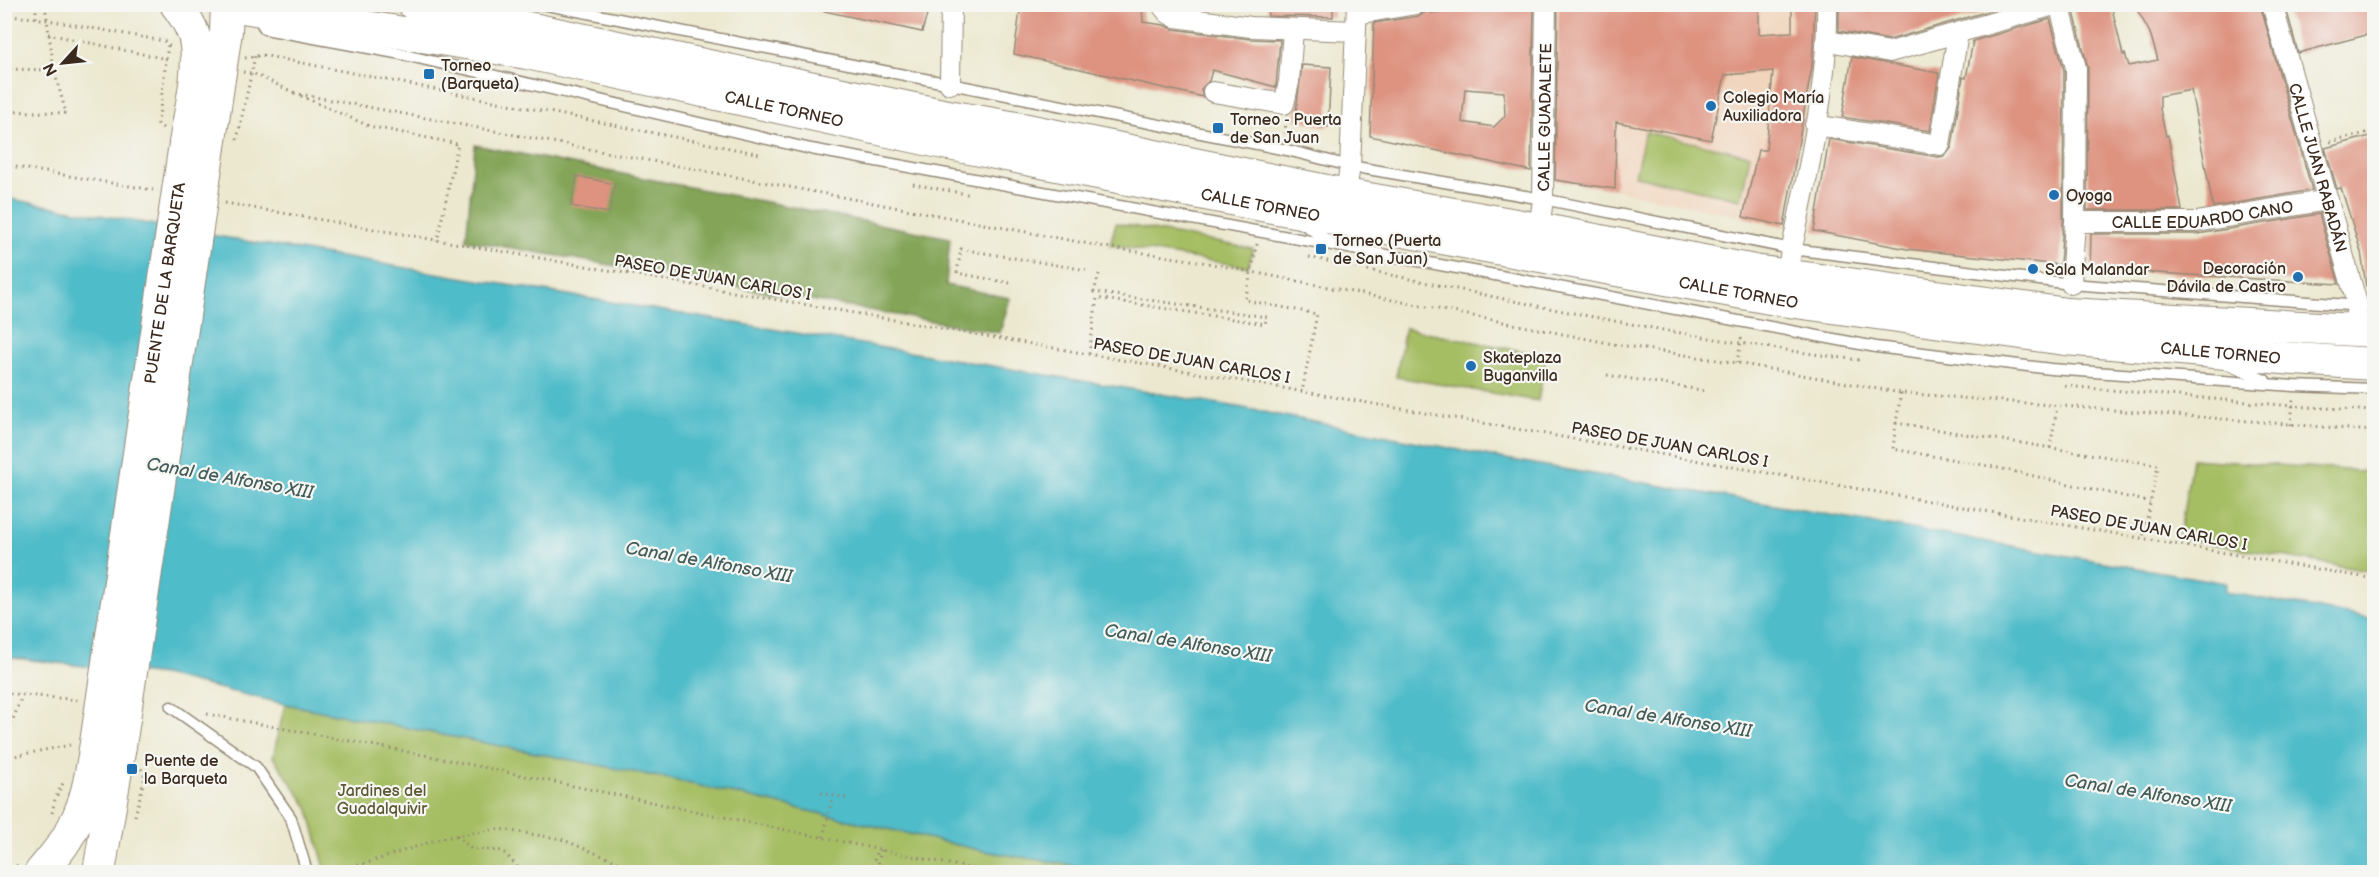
<svg xmlns="http://www.w3.org/2000/svg" width="2379" height="877" font-family="'Balsamiq Sans',sans-serif">
  <style>
    .built { fill: #f1d5bd }
    .green { fill: #a6be63; stroke: #707440; stroke-width: 1.5 }
    .forest { fill: #84a559; stroke: #60683c; stroke-width: 1.5 }
    .water { fill: #4fbcc9; stroke: #457374; stroke-width: 1.5 }
    .building { fill: #de9380; fill-rule: evenodd }
    .lines { fill: none; stroke-linecap: round; stroke-linejoin: round }
    .service-casing { stroke: #948976; stroke-width: 13 }
    .minor-casing { stroke: #948976; stroke-width: 22 }
    .primary-casing { stroke: #948976; stroke-width: 34 }
    .path { stroke: #948976; stroke-width: 3; stroke-dasharray: 1.5 4.5; stroke-linecap: butt }
    .service { stroke: #fff; stroke-width: 10 }
    .minor { stroke: #fff; stroke-width: 20 }
    .primary { stroke: #fff; stroke-width: 32 }
    .primary-bridge-casing { stroke: #948976; stroke-width: 34; stroke-linecap: butt }
    .primary-bridge { stroke: #fff; stroke-width: 32 }
    .poi-dot { fill: #1f6fb2; stroke: #f6f6f2; stroke-width: 2 }
    .labels { text-anchor: middle; stroke-width: 4.5; stroke-linejoin: round; paint-order: stroke }
    .poi-label { font-size: 16px; fill: #3b2a1e; stroke: #f6f6f2; text-anchor: start }
    .street-label { font-size: 16px; fill: #3b2a1e; stroke: #f6f6f2 }
    .park-label { font-size: 16px; fill: #5b5633; stroke: #f6f6f2 }
    .water-label { font-size: 18px; font-style: italic; fill: #425d5a; stroke: #f6f6f2 }
  </style>
  <rect width="100%" height="100%" fill="#f6f6f2"/>
  <filter id="ink" filterUnits="userSpaceOnUse"><feTurbulence type="fractalNoise" baseFrequency=".0167" numOctaves="2"/><feDisplacementMap in="SourceGraphic" scale="12" xChannelSelector="R" yChannelSelector="G"/><feConvolveMatrix kernelMatrix="1 2 1 2 8 2 1 2 1" color-interpolation-filters="sRGB"/></filter>
  <filter id="wash" filterUnits="userSpaceOnUse"><feTurbulence type="fractalNoise" baseFrequency=".008" numOctaves="4" result="noise"/><feDisplacementMap in="SourceGraphic" scale="24" xChannelSelector="R" yChannelSelector="G"/><feGaussianBlur stdDeviation="1.35" result="paint"/><feColorMatrix in="noise" values="0 0 0 0 0 0 0 0 0 0 0 0 0 0 0 0 0 1.4 0 .05"/><feComposite in="paint" operator="in"/></filter>
  <g filter="url(#wash)">
    <rect width="100%" height="100%" fill="#ece8cf"/>
    <path class="built" d="M1759 5H1816V43L1784 226 1613 189 1616 122 1624 50 1759 59Z"/>
    <path class="green" d="M1645 132 1750 155 1741 199 1635 176Z
      M1116 223 1253 249 1248 267 1110 245Z
      M1405 328 1546 356 1538 401 1396 377Z
      M2192 459 2374 472V572L2179 538Z
      M285 704 670 779 984 851 1115 872H326L308 807 273 757Z"/>
    <path class="forest" d="M475 145 950 238 946 285 1010 298 1000 333 466 240Z"/>
    <path class="water" d="M4 198 251 242 1238 407 1506 459 2226 583 2225 592 2374 619V872H1115L984 851 670 779 285 704 163 675 5 657Z"/>
    <g id="blocks">
      <path class="building" d="M825 4H930L922 32 824 11Z
        M1021 4H1142L1143 22 1164 25 1173 29 1250 39 1280 40 1276 87 1212 70 1209 81 1201 89 1203 97 1014 54Z
        M1267 4H1333V17L1268 16Z
        M1428 4H1431V13L1487 4H1534L1531 171 1370 136 1374 23 1419 16 1424 13ZM1465 89 1504 92 1505 116 1494 127 1462 122Z
        M1558 4H1759V34L1792 32V4H1815L1812 66 1784 226 1743 217 1758 150H1766L1773 71 1725 75 1711 140 1616 122 1615 189 1555 180Z
        M1839 4H2013L1889 40 1839 31Z
        M2072 4H2111L2123 55 2125 54 2129 66 2158 60 2150 33 2134 4H2260L2312 190 2213 207 2191 90 2160 96V109L2166 136 2168 135 2182 210H2087L2088 68Z
        M2285 4H2374V33L2298 53Z
        M2050 19 2064 70 2063 222 2060 265 1907 249 1814 231 1829 139 1938 157 1945 156 1952 147 1963 77 1966 78 1973 41Z
        M1852 57 1939 73 1930 131 1842 117Z
        M1302 65 1331 67 1328 127 1295 119Z
        M2374 135V285L2366 286 2361 252 2349 213 2341 188 2337 189 2325 148Z
        M577 176 615 184 609 213 571 206Z
        M2319 214 2339 284 2090 269 2091 234H2198Z"/>
    </g>
  </g>
  <g filter="url(#ink)">
    <use href="#blocks" fill-opacity="0" stroke="#948976" stroke-width="1.5"/>
    <g class="lines">
      <defs>
        <path id="service" d="M542 4 1287 150 1350 166 1543 199 1792 249 2071 284 2374 307
          M257 16 265 29 396 53 811 149 1511 278 1876 347 2051 369 2294 386 2374 389
          M1300 222 1330 242
          M2230 365 2265 380
          M171 707 256 767 291 818 307 872"/>
        <g id="minor">
          <path d="M1161 4 1168 13 1175 17 1251 27 1355 31"/>
          <path d="M2059 4 2076 68 2075 222 2071 284"/>
          <path id="s1" d="M2272 4 2358 307 2351 329"/>
          <path d="M1357 14 1416 4"/>
          <path d="M1828 41 1890 52 2058 4"/>
          <path d="M950 84 951 4"/>
          <path d="M1213 92 1284 104 1289 82 1293 30"/>
          <path d="M1815 125 1940 145 1958 33"/>
          <path d="M1344 205 1350 166 1357 4"/>
          <path id="s2" d="M2075 222H2196L2328 200"/>
          <path id="s3" d="M1539 229 1543 199 1546 4"/>
          <path d="M1784 286C1802 197 1829 94 1827 4"/>
        </g>
        <g id="primary">
          <path d="M176 4C185 16 195 31 196 46 200 73 189 116 185 144"/>
          <path id="s4" d="M224 4 527 53 944 143 1267 206 1781 300 2065 339 2295 359 2374 364"/>
          <path d="M414 4 942 115 1022 129 1346 195 1539 229 1754 271 2067 314 2374 331"/>
          <path d="M209 147 226 31 227 4"/>
          <path d="M41 872C50 861 60 850 67 838 86 809 91 776 96 743"/>
          <path d="M99 872 120 746"/>
        </g>
      </defs>
      <use href="#service" class="service-casing"/>
      <use href="#minor" class="minor-casing"/>
      <use href="#primary" class="primary-casing"/>
      <path class="path" d="M4 16 36 18 164 41 172 49
        M36 18V4
        M48 34 171 60
        M245 58 262 55 760 154
        M4 69 54 70 45 5
        M243 72 252 73 295 93
        M294 93 1105 247 1197 261 1613 344 1737 363 1901 393 2374 431
        M301 96 369 126 458 144 437 241
        M4 111 66 113 54 70
        M1285 120 1286 135
        M163 128 158 124 168 45
        M237 140 255 56
        M2330 142 2374 131
        M4 165 153 190
        M913 184 972 195
        M225 203 2374 579
        M1257 244 1245 300 1317 314 1302 392
        M1309 257C1491 297 1674 337 1859 360
        M1010 283 957 273 961 249 1086 270
        M1089 354 1097 298 1265 324 1267 317 1094 292 1099 274
        M1737 363 1742 335
        M1607 375 1707 391
        M2065 386 2293 406 2374 411
        M1901 393 1896 423 2158 465 2143 538
        M1896 423 1893 449 1989 466 2150 502
        M2291 425 2293 400
        M2050 448 2057 407
        M4 693 79 700
        M207 714 429 756 988 872
        M4 724 12 722 22 696
        M4 758 70 745
        M821 793 846 798
        M52 813 55 799 63 783
        M135 816 145 777 141 768
        M457 835 471 849 503 851 522 872
        M823 837 833 796
        M881 850 878 865 900 871V872
        M6 872 18 865
        M322 872 367 863 442 838 499 829 561 839 642 872
        M871 872 877 849"/>
      <use href="#service" class="service"/>
      <use href="#minor" class="minor"/>
      <use href="#primary" class="primary"/>
      <defs>
        <g id="primary-bridge">
          <path id="s5" d="M96 743 185 144"/>
          <path d="M120 746 209 147"/>
        </g>
      </defs>
      <use href="#primary-bridge" class="primary-bridge-casing"/>
      <use href="#primary-bridge" class="primary-bridge"/>
    </g>
  </g>
  <g class="poi-dot">
    <rect x="423" y="68" width="12" height="12" rx="3"/>
    <circle cx="1711" cy="106" r="6"/>
    <rect x="1212" y="122" width="12" height="12" rx="3"/>
    <circle cx="2054" cy="195" r="6"/>
    <rect x="1315" y="243" width="12" height="12" rx="3"/>
    <circle cx="2033" cy="269" r="6"/>
    <circle cx="2298" cy="277" r="6"/>
    <circle cx="1471" cy="366" r="6"/>
    <rect x="126" y="763" width="12" height="12" rx="3"/>
  </g>
  <g class="labels">
    <g class="poi-label">
      <text x="441" y="71">Torneo<tspan x="441" dy="18">(Barqueta)</tspan></text>
      <text x="1723" y="103">Colegio María<tspan x="1723" dy="18">Auxiliadora</tspan></text>
      <text x="1230" y="125">Torneo - Puerta<tspan x="1230" dy="18">de San Juan</tspan></text>
      <text x="2066" y="201">Oyoga</text>
      <text x="1333" y="246">Torneo (Puerta<tspan x="1333" dy="18">de San Juan)</tspan></text>
      <text x="2286" y="274" text-anchor="end">Decoración<tspan x="2286" dy="18">Dávila de Castro</tspan></text>
      <text x="2045" y="275">Sala Malandar</text>
      <text x="1483" y="363">Skateplaza<tspan x="1483" dy="18">Buganvilla</tspan></text>
      <text x="144" y="766">Puente de<tspan x="144" dy="18">la Barqueta</tspan></text>
    </g>
    <g class="street-label">
      <text dy="6" stroke="none"><textPath href="#s4" startOffset="570">CALLE TORNEO</textPath></text>
      <text dy="6" stroke="none"><textPath href="#s3" startOffset="112">CALLE GUADALETE</textPath></text>
      <text dy="6" stroke="none"><textPath href="#s1" startOffset="170">CALLE JUAN RABADÁN</textPath></text>
      <text dy="6" stroke="none"><textPath href="#s4" startOffset="1056">CALLE TORNEO</textPath></text>
      <text dy="6" stroke="none"><textPath href="#s2" startOffset="128">CALLE EDUARDO CANO</textPath></text>
      <text transform="translate(713 277) rotate(10)" y="6">PASEO DE JUAN CARLOS I</text>
      <text dy="6" stroke="none"><textPath href="#s5" startOffset="465">PUENTE DE LA BARQUETA</textPath></text>
      <text dy="6" stroke="none"><textPath href="#s4" startOffset="1542">CALLE TORNEO</textPath></text>
      <text dy="6" stroke="none"><textPath href="#s4" startOffset="2028">CALLE TORNEO</textPath></text>
      <text transform="translate(1192 360) rotate(10)" y="6">PASEO DE JUAN CARLOS I</text>
      <text transform="translate(1670 444) rotate(10)" y="6">PASEO DE JUAN CARLOS I</text>
      <text transform="translate(2149 527) rotate(10)" y="6">PASEO DE JUAN CARLOS I</text>
    </g>
    <g class="park-label">
      <text x="382" y="796">Jardines del<tspan x="382" dy="18">Guadalquivir</tspan></text>
    </g>
    <g class="water-label">
      <text transform="translate(230 478) rotate(10)" y="6">Canal de Alfonso XIII</text>
      <text transform="translate(709 562) rotate(10)" y="6">Canal de Alfonso XIII</text>
      <text transform="translate(1188 643) rotate(9)" y="6">Canal de Alfonso XIII</text>
      <text transform="translate(1668 718) rotate(9)" y="6">Canal de Alfonso XIII</text>
      <text transform="translate(2148 793) rotate(9)" y="6">Canal de Alfonso XIII</text>
    </g>
  </g>
  <rect width="2379" height="877" fill="none" stroke="#f6f6f2" stroke-width="24"/>
  <g transform="translate(63 63) rotate(243)" stroke="#f6f6f2" stroke-width="4.5" paint-order="stroke">
  <path d="M0-4.5L10 22L0 15L-10 22Z" fill="#3b2a1e"/>
  <text y="-9" font-size="16" font-weight="bold" text-anchor="middle" fill="#3b2a1e">N</text>
  </g>
</svg>
